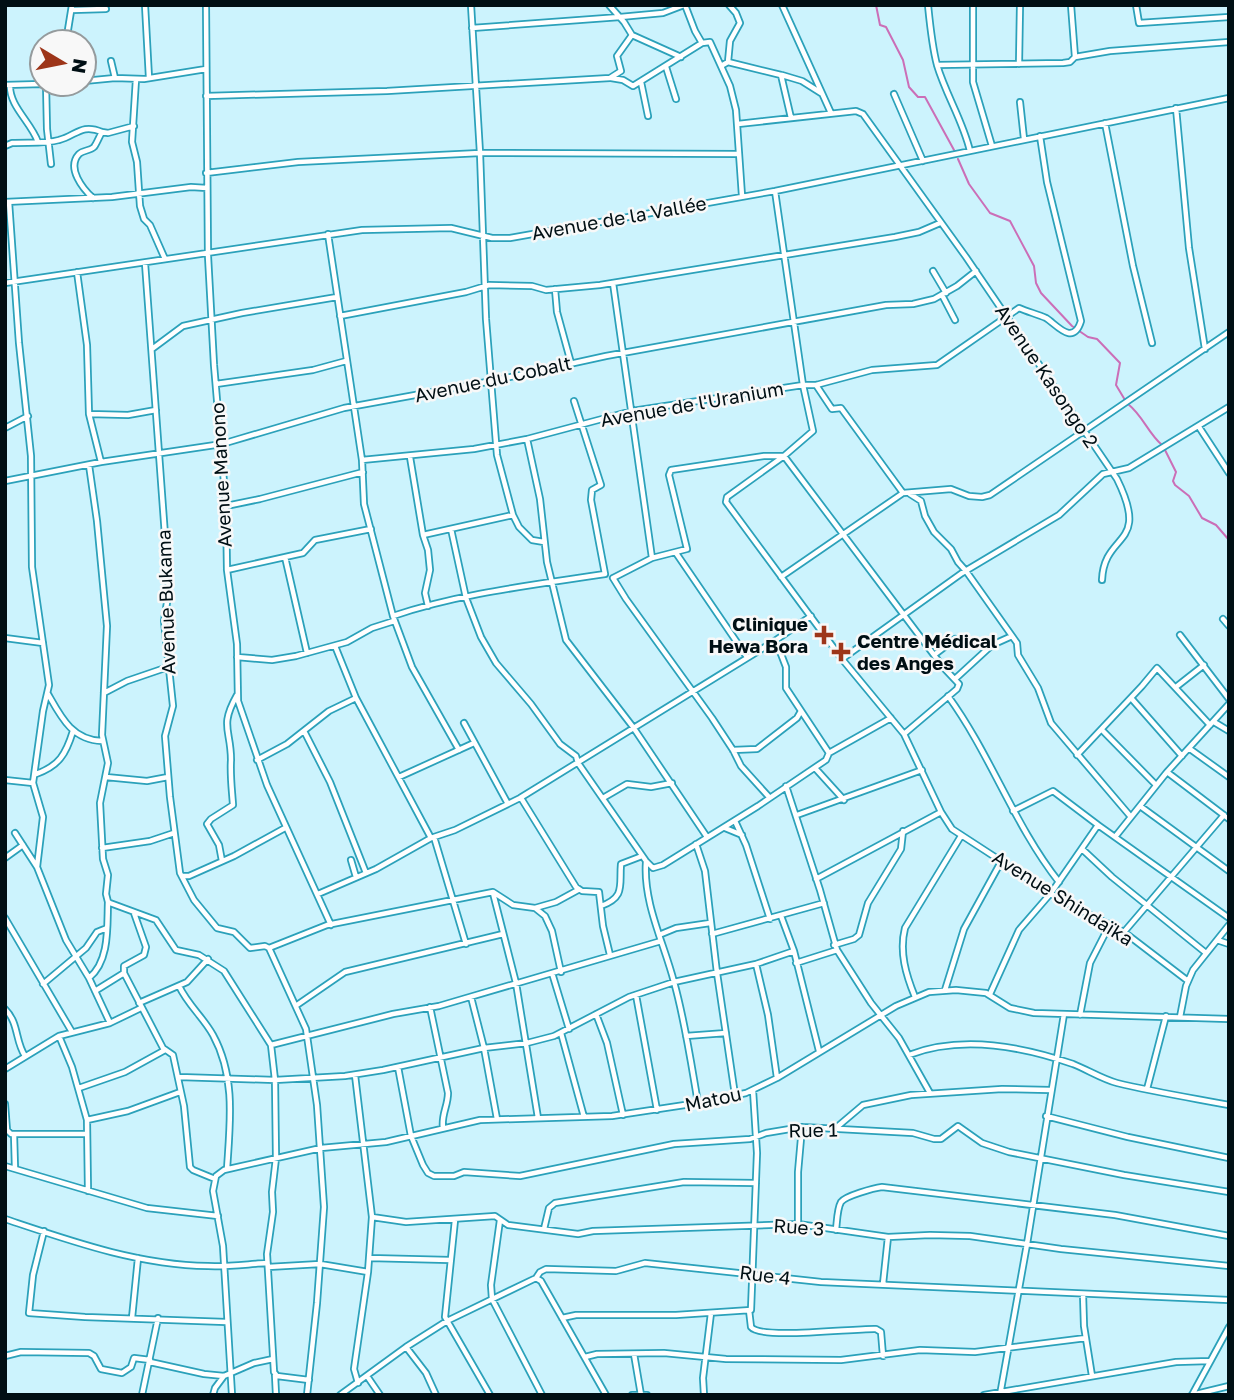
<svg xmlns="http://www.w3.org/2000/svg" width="1234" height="1400" font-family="'Golos Text',sans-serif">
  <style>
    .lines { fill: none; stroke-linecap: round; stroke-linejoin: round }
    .stream { stroke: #cb6eb7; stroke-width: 2 }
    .street-casing { stroke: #2ba1ba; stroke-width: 8 }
    .street { stroke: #fff; stroke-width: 4.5 }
    .poi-dot { fill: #9d3519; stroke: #f8f8f8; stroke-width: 2.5 }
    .labels { text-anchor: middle; stroke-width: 5; stroke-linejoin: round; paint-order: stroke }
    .street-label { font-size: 19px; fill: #000f14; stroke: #f8f8f8 }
    .poi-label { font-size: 19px; font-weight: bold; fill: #000f14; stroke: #f8f8f8; text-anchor: end }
  </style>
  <rect width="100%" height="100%" fill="#ccf3fd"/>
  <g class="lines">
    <path class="stream" d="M876 5 880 25 886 27 903 60 909 87 918 97H925L954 150
      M958 159 969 184 990 213 1010 221 1034 266 1036 283 1041 293 1072 326 1088 337 1097 339 1120 363 1116 385 1125 400
      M1128 404C1143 416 1148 433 1162 445
      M1165 450 1176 472 1173 481 1175 485 1189 496 1202 518 1216 525 1229 540"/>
    <defs>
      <path id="street" d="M145 5 149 78
        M206 5 208 256 214 365 226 506 227 570 237 644 238 701 267 785 331 925
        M471 5 480 153 486 319 497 455 513 515 519 527 532 540 544 542
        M609 5 624 22 632 35 681 57
        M685 5 695 31 702 43
        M782 5 831 113
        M928 5C930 25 932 46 937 65 946 95 963 121 970 151
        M973 5V82L992 146
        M1071 5 1075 57
        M1136 5 1139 23 1229 17
        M72 10 106 9
        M472 28 620 17 663 13 684 5
        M66 42 72 5
        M111 61 115 78
        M728 62 730 41 740 23 736 13 729 5
        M1019 64 1020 5
        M937 65 1063 63 1070 62 1075 57 1110 51 1229 42
        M721 66 728 62 781 75 791 118
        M666 67 676 99
        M782 75 802 81 821 93
        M611 78 623 80 633 86 702 43 710 42 730 86 736 110 742 196
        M136 79 132 142 137 162 140 206 144 219 150 225 165 259
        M84 81 115 78 144 79 206 69
        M641 82 648 116
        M46 84 47 129 51 164
        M5 85 42 84
        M10 85C9 106 31 122 38 142
        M894 94 923 161
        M206 96 387 91 610 78 621 71 617 56 632 35
        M1020 102 1024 139
        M1176 108 1189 248 1205 349
        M1105 123 1133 266 1152 343
        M738 124 856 111 863 114 966 257 1117 479C1151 548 1104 531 1102 580
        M5 146 12 143C27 142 45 144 59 140 76 136 81 123 102 132
        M206 173 298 162 480 153 739 154
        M775 191 803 385 813 431 784 456 727 497 726 502 842 659 904 734 941 812 952 829 1061 900 1124 932 1188 981
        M93 198C83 189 66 168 79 154 83 150 90 151 94 147 97 143 99 137 102 132L108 133 134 126
        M5 202 112 197 191 187 207 188
        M9 202 19 343 31 456 32 567 49 685 43 711 33 783 43 817 37 867
        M328 234 362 460 364 504 393 616 412 667 459 750
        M145 263 169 590 164 621 173 706 165 736 170 797 180 873 194 900 217 928 234 932 250 948 265 946 269 948 327 925 493 892 513 905 535 908 545 916 552 931 561 972
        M933 271 946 293
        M77 272 87 345 89 414 101 462
        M5 283 362 230 451 228 492 238H510L775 191 1229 98
        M613 283 652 558
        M555 289 557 312 571 363
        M942 295 955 320
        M340 316 466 292 489 285 532 286 546 290 600 285 895 237 919 232 940 223
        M152 349 183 326 242 313 337 297
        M216 384 313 370 346 361
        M816 385 832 409 841 408 903 493
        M574 401 601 485 592 490 591 500 605 574
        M89 414 128 415 156 410
        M1199 427 1229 473
        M5 428 28 416
        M527 439 540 499 547 562 566 640 633 727 707 837
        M410 457 423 535 428 550 430 570 425 593 428 606
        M362 460 474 449 527 439 632 411 803 385H816L872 370 937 365 1019 308C1028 312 1037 314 1046 318 1056 324 1073 347 1081 321L1047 182 1040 136
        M89 465 97 521 107 626 102 735 108 763 100 803 103 859 108 875 106 894 108 902 110 903 156 920 176 950 199 955 224 971 271 1045 275 1080 276 1158 272 1192 273 1212 267 1254 274 1372 277 1376 309 1380
        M5 481 101 462 222 444 344 408 492 381 606 356 886 305 913 304 934 299 957 286 976 271
        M910 494 921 501 925 516 934 532 951 549 958 562 966 571 1017 643 1018 655 1038 688 1051 723 1131 817
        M226 506 260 499 363 472
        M451 529 466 598 481 637 496 663 531 704 560 744 576 756 578 763 646 861 653 868 663 865 758 806 826 760 829 753 891 718
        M423 535 513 515
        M676 553 747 657
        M285 557 307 653
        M227 570 303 553 315 540 371 529
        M781 577 903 493 951 489 969 496 982 497 990 495 1229 332
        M613 578 652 558 687 549 669 475 671 470 764 456H784L943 667 959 684 957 689 904 734
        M613 578 626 599 712 718 733 750 741 766 769 797
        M393 616C461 593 534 585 605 574
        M1223 619 1229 626
        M1180 635 1229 699
        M5 638 43 643
        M773 642 781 654 786 667V688L829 753
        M335 646 356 698 431 838
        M934 655 955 639
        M237 657 272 660 296 656 347 642 372 628 394 621
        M842 659 962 573 1059 515 1103 474 1129 468 1229 407
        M955 679 992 645 1012 636
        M1176 687 1204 665
        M104 693 127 681 168 667
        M48 694C61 717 72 740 102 741
        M948 696C991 755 1014 825 1059 882
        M1131 698 1182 756
        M1214 722 1229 731
        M464 723 508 804
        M1102 730 1156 785
        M304 731 330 782 366 873
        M1190 749 1229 777
        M733 750 757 749 797 718 801 711
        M1077 755 1142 686 1157 668 1210 725
        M257 760 287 744 329 711 356 698
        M815 768 844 800
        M1167 772 1229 819
        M36 774C59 766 66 754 73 731
        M106 777 147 781 168 777
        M399 777 474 743
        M5 780 33 783
        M786 786 820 890 837 950 871 1003 899 1038 930 1093
        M521 798 576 887 582 891 599 892 603 926 610 955
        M603 798 627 784 651 787 672 783
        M1140 806 1229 871
        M1013 811 1053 791 1098 825
        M797 815 922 770
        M735 821 746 845 770 919
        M725 828 742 835
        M15 833 37 867 66 940 89 978 110 1023
        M434 837 466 944
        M1115 837 1167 772 1229 704
        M696 844 705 871 717 973 735 1095
        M102 848 150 841 174 833
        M1082 849 1112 877 1206 953
        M5 858 23 845
        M351 860 356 877
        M222 861 219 845 207 824 211 819 233 805C232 790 230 776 231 760 231 729 219 727 237 695
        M646 862C643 903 664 943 674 982 685 1021 691 1063 698 1103
        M182 876H189L234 856 285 828
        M816 879 941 812
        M493 893 516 983 538 1118
        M318 894 376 869 431 838 455 830 520 798 773 642 811 616
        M601 906C626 897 619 885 621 864L642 856
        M535 908 556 902 578 890
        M781 916 794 951 819 1051
        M5 918 72 1032
        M1124 932 1224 815
        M712 934 824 903
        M659 935 676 928 710 923
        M1217 940 1229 944
        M834 945 854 939 859 935 868 903 901 849 903 831
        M269 948 306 1029 317 1105 324 1207 317 1303 307 1395
        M796 963 837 950
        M756 964 768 1015 777 1078
        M124 973 163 1048 173 1055 184 1106 190 1167 193 1170 215 1179
        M552 973 569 1029
        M89 978C110 961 107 926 108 902
        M43 984 86 948 97 932 107 928
        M179 986C188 1005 203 1017 213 1035 236 1077 230 1123 227 1169
        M945 990 964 929 1002 860
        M95 991 124 973V966L144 955 146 947 134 913
        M990 994 1019 930 1051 893 1098 825 1229 918
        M636 995 657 1110
        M471 997 484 1048 497 1119
        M915 997C906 975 899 952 905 928L961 836
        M139 1003 187 982 208 959
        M297 1005 345 972 503 934
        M430 1007 448 1093C448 1106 441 1115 443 1128
        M5 1009C19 1023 15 1041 25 1056
        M596 1014 607 1043 623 1115
        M1080 1015 1090 963 1110 924
        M1180 1017 1186 986 1193 970 1229 925
        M561 1033 584 1117
        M59 1036 72 1067 87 1120 88 1191
        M686 1036 726 1033
        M271 1045 393 1014 439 1006 661 941
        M909 1055C961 1035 1021 1046 1073 1064 1088 1070 1102 1079 1117 1083 1154 1092 1192 1098 1229 1105
        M398 1067 411 1136 423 1165 428 1173 434 1176H454L464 1172 520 1176 674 1144 750 1139 766 1133 802 1127 913 1133 934 1139H941L958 1126 982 1143 1009 1152 1124 1175 1229 1192
        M5 1069 59 1036 110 1023 141 1008
        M355 1075 372 1217 368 1272 354 1369 358 1383
        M179 1077 275 1080 345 1076 383 1070 484 1048 527 1043 554 1036 629 997 674 982 756 964 794 951
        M79 1088 125 1072 165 1050
        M1147 1089 1166 1016
        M5 1104 7 1130 11 1134H86
        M1046 1116 1128 1137 1229 1158
        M87 1120 128 1111 180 1092
        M837 1127 863 1105 911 1095 1002 1089 1050 1090
        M14 1134 15 1168
        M5 1166 147 1208 218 1216
        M372 1217 406 1222 495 1216 508 1225 578 1234 593 1231 798 1224 888 1237 930 1235 970 1236 1061 1249 1229 1266
        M5 1219C71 1241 138 1265 208 1266 228 1267 248 1264 267 1263
        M455 1220 445 1317 490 1395
        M500 1220 491 1285 492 1299 542 1395
        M798 1224V1172L802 1127
        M544 1229 549 1208 555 1203 684 1182 756 1183
        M836 1230C837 1222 837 1209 841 1202 845 1196 874 1188 882 1187L1115 1215 1229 1236
        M44 1231 33 1275 29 1313 85 1317 226 1322
        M369 1258 450 1260
        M268 1267 320 1264 368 1272
        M536 1278 541 1281 606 1395
        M883 1284 888 1237
        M1083 1294 1084 1326 1092 1376
        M749 1310 751 1327C761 1340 855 1328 876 1329L881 1332 883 1356
        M132 1318 138 1258
        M562 1318 576 1315H676L751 1310 757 1153 753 1090
        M406 1347 426 1373 436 1395
        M634 1354 641 1395
        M5 1356 21 1352 89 1353 94 1356 101 1369 122 1373 131 1367 134 1358 150 1360
        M585 1357 597 1354 664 1353 726 1359 841 1360 920 1350 975 1352 1086 1338
        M150 1362 204 1374 224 1376 254 1363 273 1359
        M275 1375 276 1395
        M367 1376 380 1395
        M142 1395 158 1318
        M213 1395 215 1388 224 1376
        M232 1395 223 1246 213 1191 216 1176 224 1170 321 1148 386 1142 480 1120 612 1116 698 1103 746 1093 777 1078 896 1006 929 992 956 990 986 993 1010 1008 1034 1013 1229 1019
        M340 1395 406 1347 447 1321 536 1278 540 1272 546 1269 616 1271 645 1263 821 1282 1229 1300
        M632 1395H647
        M704 1395 703 1378 711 1313
        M984 1395 1176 1362 1210 1361
        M1000 1395 1027 1244 1064 1014
        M1192 1395 1229 1327
        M1192 1395 1229 1386"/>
    </defs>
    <use href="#street" class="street-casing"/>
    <use href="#street" class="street"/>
  </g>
  <g class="poi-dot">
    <path d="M820.5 624.5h7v7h7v7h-7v7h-7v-7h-7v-7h7z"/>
    <path d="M837.5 641.5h7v7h7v7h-7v7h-7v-7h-7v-7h7z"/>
  </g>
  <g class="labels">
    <g class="street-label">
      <text transform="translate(619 218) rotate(-10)" y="7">Avenue de la Vallée</text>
      <text transform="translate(1047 376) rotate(56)" y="7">Avenue Kasongo 2</text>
      <text transform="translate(493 379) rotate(-12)" y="7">Avenue du Cobalt</text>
      <text transform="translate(692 404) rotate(-10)" y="7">Avenue de l'Uranium</text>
      <text transform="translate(221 475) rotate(-93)" y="7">Avenue Manono</text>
      <text transform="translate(166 602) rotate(-92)" y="7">Avenue Bukama</text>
      <text transform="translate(1063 898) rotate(32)" y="7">Avenue Shindaïka</text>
      <text transform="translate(713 1099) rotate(-12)" y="7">Matou</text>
      <text transform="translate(813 1130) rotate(-1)" y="7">Rue 1</text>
      <text transform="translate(799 1227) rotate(4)" y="7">Rue 3</text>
      <text transform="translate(765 1275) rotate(7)" y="7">Rue 4</text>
    </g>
    <g class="poi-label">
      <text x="808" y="631">Clinique<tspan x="808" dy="22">Hewa Bora</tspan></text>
      <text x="857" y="648" text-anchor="start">Centre Médical<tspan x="857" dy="22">des Anges</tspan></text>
    </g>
  </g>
  <rect width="1234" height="1400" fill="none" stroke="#000f14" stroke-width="14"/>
  <g transform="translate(63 63) rotate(100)"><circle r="33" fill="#f8f8f8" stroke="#959b9d" stroke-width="2"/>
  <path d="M0-5L12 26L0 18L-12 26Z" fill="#9d3519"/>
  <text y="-10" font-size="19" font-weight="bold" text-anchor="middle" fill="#000f14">N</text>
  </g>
</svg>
